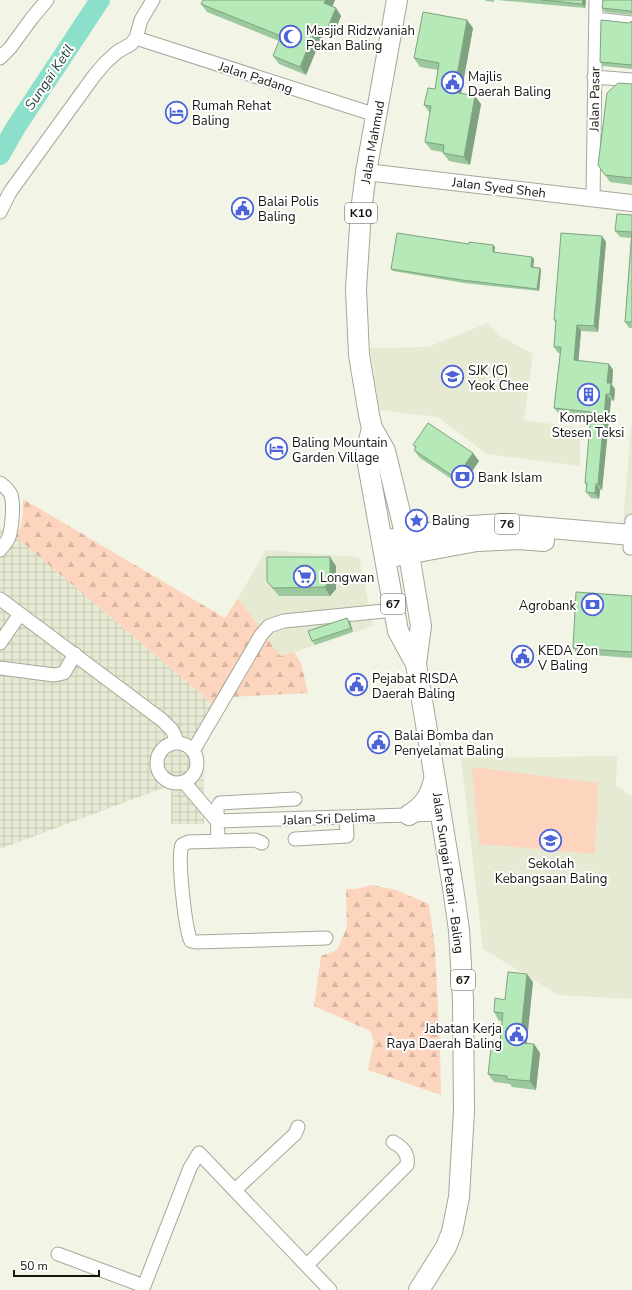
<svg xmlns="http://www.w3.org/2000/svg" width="632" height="1290" font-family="'Nunito Sans',sans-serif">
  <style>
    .built { fill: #e6ead3 }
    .industrial { fill: url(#industrial-grid) }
    .green { fill: #fdd5be }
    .forest { fill: url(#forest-firs) }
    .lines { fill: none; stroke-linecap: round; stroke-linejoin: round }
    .river { stroke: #8cdfcb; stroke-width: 20 }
    .pedestrian-casing { stroke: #a5a799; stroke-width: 11 }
    .minor-casing { stroke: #a5a799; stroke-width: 15 }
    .tertiary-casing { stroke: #a5a799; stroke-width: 18 }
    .primary-casing { stroke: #a5a799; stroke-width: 22 }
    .pedestrian { stroke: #fff; stroke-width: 9 }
    .minor { stroke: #fff; stroke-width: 13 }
    .tertiary { stroke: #fff; stroke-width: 16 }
    .primary { stroke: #fff; stroke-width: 20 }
    .wall { fill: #9cc89d }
    .shaded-wall { fill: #7fa380 }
    .building { fill: #b5e9b7; stroke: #7fa380 }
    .labels { text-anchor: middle; stroke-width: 4; stroke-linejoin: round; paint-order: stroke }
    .shield { fill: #fff; stroke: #5a5a57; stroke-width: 1 }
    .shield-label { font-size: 12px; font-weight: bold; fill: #14140f }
    .poi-label { font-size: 13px; fill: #14140f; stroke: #fff; text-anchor: start }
    .street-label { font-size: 13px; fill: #14140f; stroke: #fff }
    .water-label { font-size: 14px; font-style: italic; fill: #1e443c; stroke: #fff }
  </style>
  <defs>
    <pattern id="industrial-grid" width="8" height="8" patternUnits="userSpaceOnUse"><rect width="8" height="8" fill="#e6ead3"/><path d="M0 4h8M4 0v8" fill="none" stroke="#c4c8b4"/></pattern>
    <pattern id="forest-firs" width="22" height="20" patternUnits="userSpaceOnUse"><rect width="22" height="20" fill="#fdd5be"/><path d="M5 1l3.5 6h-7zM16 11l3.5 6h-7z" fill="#d8b6a2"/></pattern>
  </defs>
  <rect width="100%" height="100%" fill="#f2f5e5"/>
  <path class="built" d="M488 323 498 335 533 354 524 420 580 428V466L487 454 438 417 379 410 370 348 428 347Z
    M632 417V525L623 524Z
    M266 550 359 557 373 626 280 657 238 598Z
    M617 756 616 786 632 796V994L631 999 558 995 483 949 461 758Z"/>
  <path class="industrial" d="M0 528 16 537 219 709 203 735 204 824H171V785L0 849Z"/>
  <path class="green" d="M472 767 598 783 595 854 479 844Z"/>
  <path class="forest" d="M23 499 225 618 238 598 280 656 294 652 301 663 308 693 229 697 219 709 16 537C23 525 23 513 23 499Z
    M371 885 396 890 429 904 435 948 440 1049 441 1095 368 1070 374 1041 370 1031 314 1006 321 956 337 950 347 927 346 889H356Z"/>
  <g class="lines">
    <path class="river" d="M0 155 16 127 100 0"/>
    <defs>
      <path id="pedestrian" d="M595 17 632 21"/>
      <path id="minor" d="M136 38 376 115
        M0 58 10 48 32 18 47 0
        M594 77 632 80
        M593 198 596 0
        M0 212 10 192 94 76 105 63 117 52 131 44 136 38 141 20 153 0
        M0 483C4 486 9 490 11 495 14 504 12 528 9 537 7 542 3 546 0 550
        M630 548 632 521
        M0 599 162 720 172 730 178 743
        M0 643 20 614
        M0 668 54 675 64 673 75 654
        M157 763a20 20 0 1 1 40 0a20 20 0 1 1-40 0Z
        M193 751 261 635 269 626 284 621 394 610
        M184 782 217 821 440 814
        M295 839 347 836 346 817
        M218 841 217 808 220 803 295 799
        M262 843 255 840 188 842 182 845C177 858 185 924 190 939L191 941 196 942 326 938
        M235 1190 295 1134 298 1127
        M58 1254 144 1286 190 1168 199 1153 330 1290
        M307 1265 407 1165C409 1153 402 1147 393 1142"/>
      <path id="tertiary" d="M366 172 632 203"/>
      <path id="primary" d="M397 0 366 172 361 211 356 289 359 355 369 415 372 428 385 451 406 537 421 626 416 664 453 888 459 930 463 1000 464 1111 459 1197 452 1232 446 1247 419 1290
        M372 428 366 453 398 631 416 664
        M382 541 471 526 503 524 632 535
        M385 558 477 541 519 539 544 541
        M409 815C424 806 431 795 434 779"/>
    </defs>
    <use href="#pedestrian" class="pedestrian-casing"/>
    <use href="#minor" class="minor-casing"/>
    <use href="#tertiary" class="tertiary-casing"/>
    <use href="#primary" class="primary-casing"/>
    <use href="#pedestrian" class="pedestrian"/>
    <use href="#minor" class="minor"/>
    <use href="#tertiary" class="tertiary"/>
    <use href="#primary" class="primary"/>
  </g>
  <path class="wall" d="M203 0H335L332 6 336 8 341 16 332 38 323 34 306 75 279 64 273 56 279 41 207 12 201 4Z
    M485 0H494V2L486 1Z
    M497 0H586L585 8Z
    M632 0V15L605 12 602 8Z
    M467 20 473 28 461 93 481 104 470 165 449 161 443 153V152L431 150 425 142 430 113 424 105 435 89 438 70 420 67 414 58Z
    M632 21V69L603 66 600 62 629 23Z
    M632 84V185L610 182 598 165Z
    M632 215V328H629L625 322 631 238 620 237 615 231Z
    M606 242 598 332 581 331 578 361 609 364 613 370 612 385 615 389 614 401 611 400 602 490H600L599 499 591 498 586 492 587 486 585 483 591 418 559 414 554 408 560 353H558L554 347 556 323 554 320Z
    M469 244 493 245 495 247 494 252 534 259 533 267 541 270 539 291 464 283 393 271 391 269Z
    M413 445 479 461 464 483 461 481 459 484 420 458 414 450 415 448Z
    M330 557 336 566V589L330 596H279L273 589 267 581Z
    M632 596V658L577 654 573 648Z
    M350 622 353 632 315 645 312 641Z
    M533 982 526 1044H534L540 1053 536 1090 512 1087 510 1084 494 1082 488 1074 500 1041 502 1021H499L494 1012 505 1000Z"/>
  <path class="shaded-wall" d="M326 0H335L330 12 324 3Z
    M583 0H586L585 8 582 4Z
    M336 8 341 16 332 38 327 29Z
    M467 20 473 28 460 100 454 92Z
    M317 26 323 34 306 75 300 67Z
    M475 96 481 104 470 165 464 157Z
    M602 236 606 242 598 332 594 326Z
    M493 245 495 247 494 254 493 252Z
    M532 257 534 259 533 269 531 267Z
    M540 268 541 270 539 291 537 289Z
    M577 325 581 331 578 366 574 360Z
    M609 364 613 370 612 385 615 389 614 401 610 394 607 383Z
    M606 394 611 400 602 490 598 484Z
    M473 453 479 461 464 483 458 475Z
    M455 473 461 481 459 484 453 476Z
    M596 484 600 490 599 499 595 493Z
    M330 557 336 566V589L330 596 325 587Z
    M347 618 350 622 353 632 351 628Z
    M527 974 533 982 526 1051 520 1043Z
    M534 1044 540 1053 536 1090 530 1081Z"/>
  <path class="building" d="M203 0H326L324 3 336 8 327 29 317 26 300 67 273 56 281 36 201 4Z
    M542 0H583L582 4Z
    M603 0H632V12L630 11 602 8Z
    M423 12 467 20 454 92 475 96 464 157 443 153 444 145 425 142 431 106 424 105 428 88 435 89 439 63 414 58Z
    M601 20 629 23 632 21V65L600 62Z
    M618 83 632 84V178L605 175 598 165 607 93Z
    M617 214 632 215V322H625L632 232 615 231Z
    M397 233 469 244V242L493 245V252L532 257 531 267 540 268 537 289 462 280 391 269Z
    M561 233 602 236 594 326 577 325 574 360 609 364 607 383H611L610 394H606L598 484H596L595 493 586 492 587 483H585L591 412 554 408 561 347H554L556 320H554Z
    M428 423 473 453 458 475 455 473 453 476 414 450 416 447 413 445Z
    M267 557H330V580L325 587 273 588 267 581Z
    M576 592 632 596V652L573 648Z
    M347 618 351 628 312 641 308 631Z
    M508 972 527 974 520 1043 534 1044 530 1081 507 1079V1076L488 1074 492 1040 500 1041 503 1013 494 1012 495 998 505 1000Z"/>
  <defs>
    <symbol id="mosque-ring" viewBox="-11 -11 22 22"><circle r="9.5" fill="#fff" stroke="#4d63d8" stroke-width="1.5"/><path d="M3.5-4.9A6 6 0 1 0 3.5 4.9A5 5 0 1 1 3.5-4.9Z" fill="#4d63d8"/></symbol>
    <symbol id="civic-ring" viewBox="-11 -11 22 22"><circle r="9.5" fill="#fff" stroke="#4d63d8" stroke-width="1.5"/><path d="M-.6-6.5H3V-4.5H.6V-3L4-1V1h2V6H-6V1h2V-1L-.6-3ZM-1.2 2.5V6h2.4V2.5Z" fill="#4d63d8"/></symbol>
    <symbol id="hotel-ring" viewBox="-11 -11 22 22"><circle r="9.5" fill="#fff" stroke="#4d63d8" stroke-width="1.5"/><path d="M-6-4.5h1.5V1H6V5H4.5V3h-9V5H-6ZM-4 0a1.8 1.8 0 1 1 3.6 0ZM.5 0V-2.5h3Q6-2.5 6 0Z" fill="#4d63d8"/></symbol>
    <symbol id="school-ring" viewBox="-11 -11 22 22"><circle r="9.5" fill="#fff" stroke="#4d63d8" stroke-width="1.5"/><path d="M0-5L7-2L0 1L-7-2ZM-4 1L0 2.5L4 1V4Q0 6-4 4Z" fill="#4d63d8"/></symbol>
    <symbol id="building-ring" viewBox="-11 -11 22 22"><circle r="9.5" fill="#fff" stroke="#4d63d8" stroke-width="1.5"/><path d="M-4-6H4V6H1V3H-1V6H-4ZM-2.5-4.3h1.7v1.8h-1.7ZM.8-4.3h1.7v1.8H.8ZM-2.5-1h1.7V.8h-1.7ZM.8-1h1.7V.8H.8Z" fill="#4d63d8"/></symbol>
    <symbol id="bank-ring" viewBox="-11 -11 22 22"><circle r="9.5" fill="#fff" stroke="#4d63d8" stroke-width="1.5"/><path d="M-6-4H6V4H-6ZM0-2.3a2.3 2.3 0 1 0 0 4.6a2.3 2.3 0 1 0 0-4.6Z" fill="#4d63d8"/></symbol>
    <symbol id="sight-ring" viewBox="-11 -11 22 22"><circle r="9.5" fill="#fff" stroke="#4d63d8" stroke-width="1.5"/><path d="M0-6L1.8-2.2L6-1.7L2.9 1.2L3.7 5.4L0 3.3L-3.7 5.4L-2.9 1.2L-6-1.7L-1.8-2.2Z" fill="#4d63d8"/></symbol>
    <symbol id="supermarket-ring" viewBox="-11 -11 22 22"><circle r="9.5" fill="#fff" stroke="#4d63d8" stroke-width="1.5"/><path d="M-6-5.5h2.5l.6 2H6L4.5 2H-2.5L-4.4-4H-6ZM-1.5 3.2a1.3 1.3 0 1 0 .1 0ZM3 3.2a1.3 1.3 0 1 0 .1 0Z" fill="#4d63d8"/></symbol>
  </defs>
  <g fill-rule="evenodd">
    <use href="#mosque-ring" x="278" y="24" width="25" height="25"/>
    <use href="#civic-ring" x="440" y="70" width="25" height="25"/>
    <use href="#hotel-ring" x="164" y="100" width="25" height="25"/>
    <use href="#civic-ring" x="230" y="196" width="25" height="25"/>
    <use href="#school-ring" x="440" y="364" width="25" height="25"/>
    <use href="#building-ring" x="576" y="382" width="25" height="25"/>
    <use href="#hotel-ring" x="264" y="436" width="25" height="25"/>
    <use href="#bank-ring" x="450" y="464" width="25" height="25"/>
    <use href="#sight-ring" x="404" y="508" width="25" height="25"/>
    <use href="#supermarket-ring" x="292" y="564" width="25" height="25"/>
    <use href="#bank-ring" x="580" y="592" width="25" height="25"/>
    <use href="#civic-ring" x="510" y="644" width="25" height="25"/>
    <use href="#civic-ring" x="344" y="672" width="25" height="25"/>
    <use href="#civic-ring" x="366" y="730" width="25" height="25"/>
    <use href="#school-ring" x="538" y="828" width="25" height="25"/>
    <use href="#civic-ring" x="504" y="1022" width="25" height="25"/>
  </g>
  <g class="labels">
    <g class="shield">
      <rect x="345" y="203" width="32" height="20" rx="3"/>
      <rect x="495" y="514" width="24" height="20" rx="3"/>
      <rect x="381" y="594" width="24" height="20" rx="3"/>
      <rect x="451" y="970" width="24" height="20" rx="3"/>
    </g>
    <g class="shield-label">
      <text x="361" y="217">K10</text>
      <text x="507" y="528">76</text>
      <text x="393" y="608">67</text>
      <text x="463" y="984">67</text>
    </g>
    <g class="poi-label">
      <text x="306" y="35">Masjid Ridzwaniah<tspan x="306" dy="15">Pekan Baling</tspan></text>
      <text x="468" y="81">Majlis<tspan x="468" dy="15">Daerah Baling</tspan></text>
      <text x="192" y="110">Rumah Rehat<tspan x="192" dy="15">Baling</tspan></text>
      <text x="258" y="206">Balai Polis<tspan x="258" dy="15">Baling</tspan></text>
      <text x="468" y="375">SJK (C)<tspan x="468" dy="15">Yeok Chee</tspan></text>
      <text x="588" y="422" text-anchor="middle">Kompleks<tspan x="588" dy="15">Stesen Teksi</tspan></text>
      <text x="292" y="447">Baling Mountain<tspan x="292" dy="15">Garden Village</tspan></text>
      <text x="478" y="482">Bank Islam</text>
      <text x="432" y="525">Baling</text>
      <text x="320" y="582">Longwan</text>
      <text x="576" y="610" text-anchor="end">Agrobank</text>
      <text x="538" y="655">KEDA Zon<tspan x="538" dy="15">V Baling</tspan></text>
      <text x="372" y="683">Pejabat RISDA<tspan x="372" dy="15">Daerah Baling</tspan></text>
      <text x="394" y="740">Balai Bomba dan<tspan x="394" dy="15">Penyelamat Baling</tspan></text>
      <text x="551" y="868" text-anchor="middle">Sekolah<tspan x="551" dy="15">Kebangsaan Baling</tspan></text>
      <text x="502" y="1033" text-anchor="end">Jabatan Kerja<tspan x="502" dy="15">Raya Daerah Baling</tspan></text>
    </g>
    <g class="street-label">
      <text transform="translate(256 77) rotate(18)" y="5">Jalan Padang</text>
      <text transform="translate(594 99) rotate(-89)" y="5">Jalan Pasar</text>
      <text transform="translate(372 142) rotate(-80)" y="5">Jalan Mahmud</text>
      <text transform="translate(499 187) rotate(7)" y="5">Jalan Syed Sheh</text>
      <text transform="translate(329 818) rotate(-2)" y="5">Jalan Sri Delima</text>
      <text transform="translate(449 873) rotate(82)" y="5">Jalan Sungai Petani - Baling</text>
    </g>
    <g class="water-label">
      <text transform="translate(49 77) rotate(-56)" y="5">Sungai Ketil</text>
    </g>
  </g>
  <path d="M14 1270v6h85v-6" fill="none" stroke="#14140f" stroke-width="2"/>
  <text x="20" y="1270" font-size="12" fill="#14140f" stroke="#ffffff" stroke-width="3" paint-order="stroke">50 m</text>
</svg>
